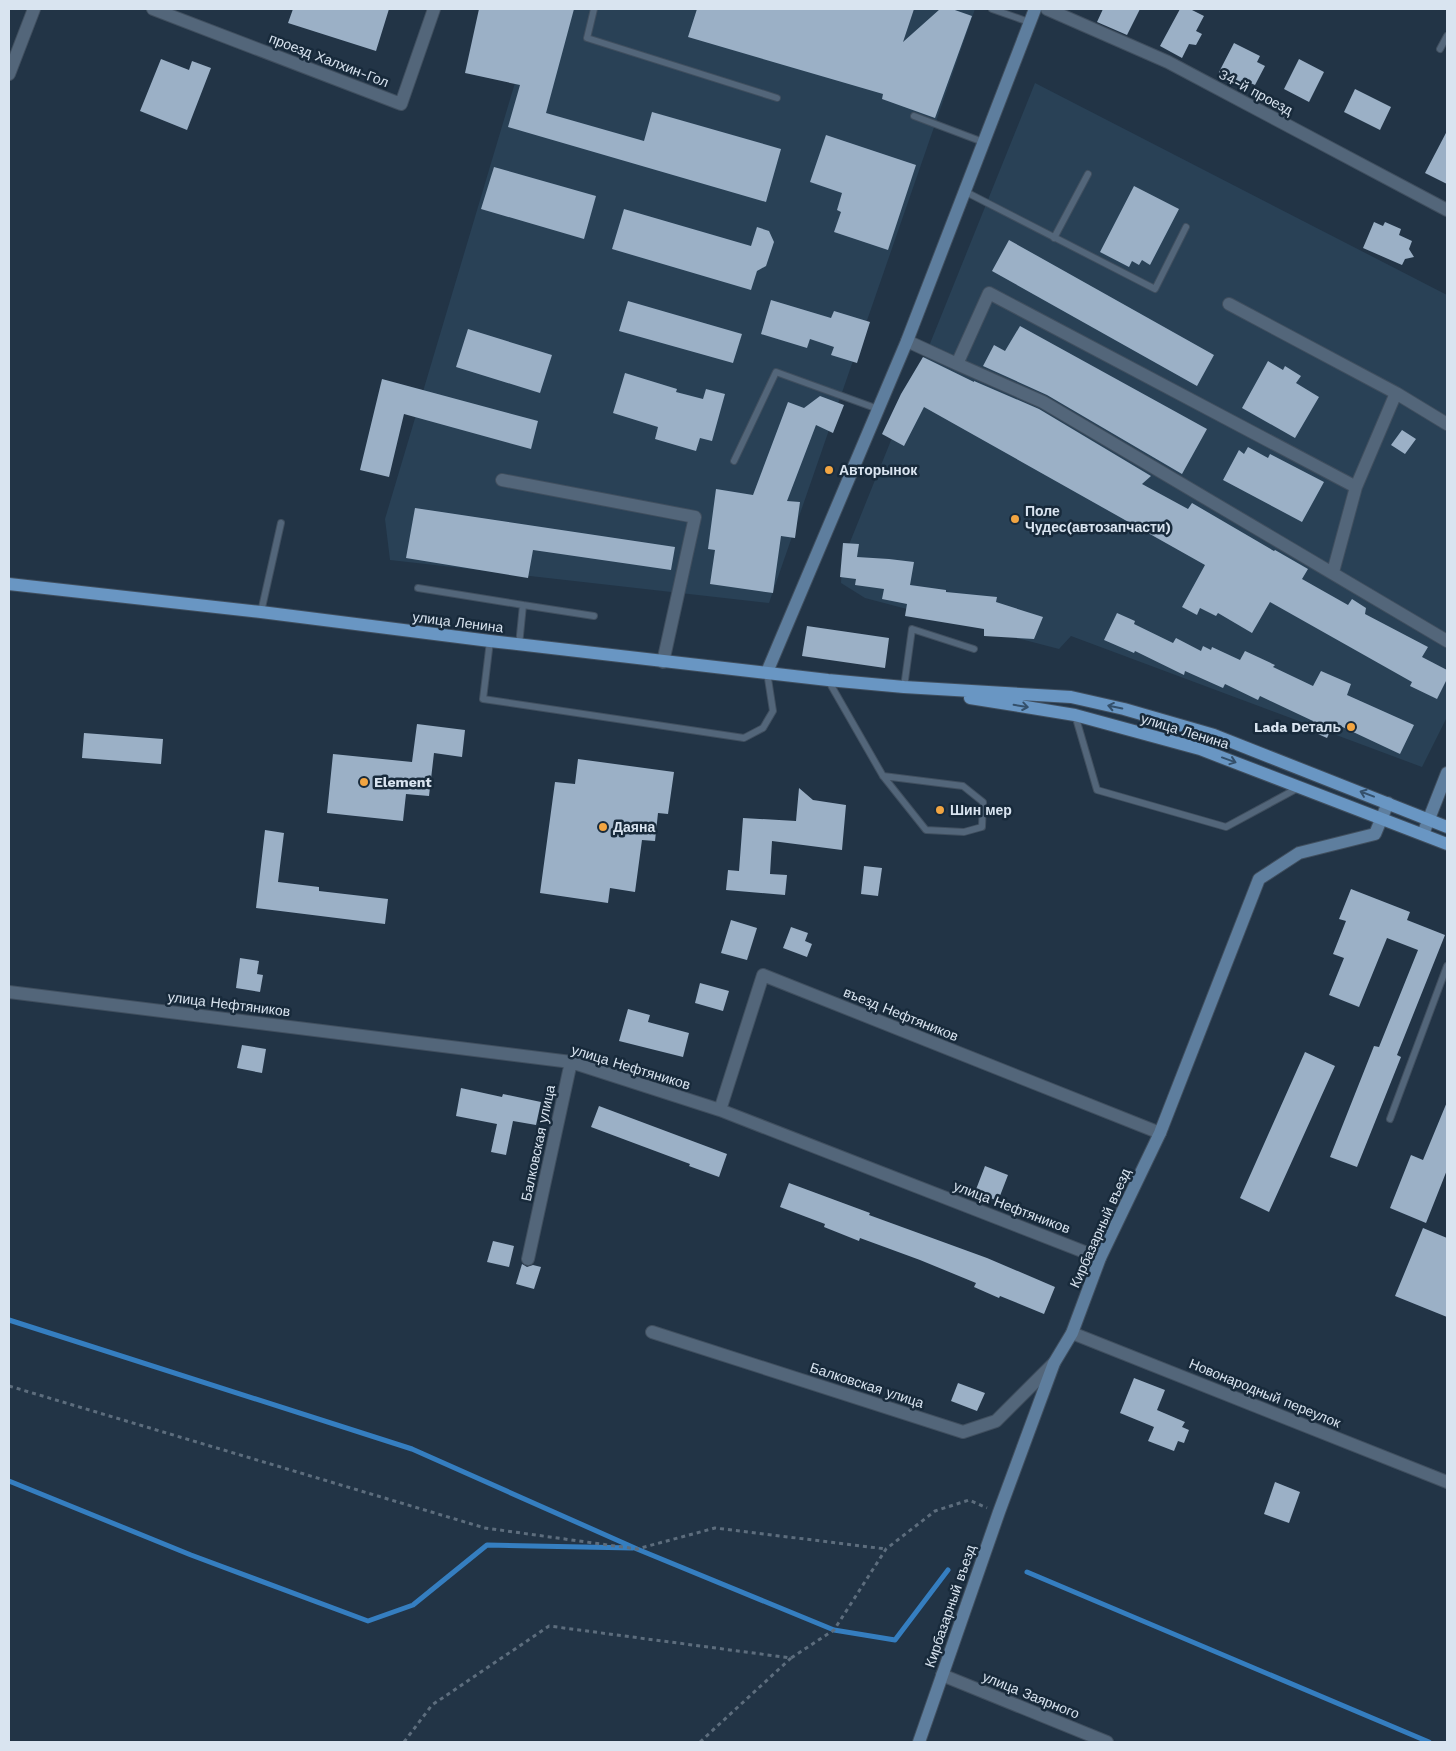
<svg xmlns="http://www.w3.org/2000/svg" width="1456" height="1751" font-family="'Work Sans',sans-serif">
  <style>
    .built { fill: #294156 }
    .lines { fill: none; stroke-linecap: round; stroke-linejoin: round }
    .stream { stroke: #357ec0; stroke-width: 5 }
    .building { fill: #9bb0c6 }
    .lane-casing { stroke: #404f5f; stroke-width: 8 }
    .street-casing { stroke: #404f5f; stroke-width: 14 }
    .secondary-casing { stroke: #404f5f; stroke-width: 14 }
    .primary-casing { stroke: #404f5f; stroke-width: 14 }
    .path { stroke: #5d6d7d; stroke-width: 3; stroke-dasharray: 4 4; stroke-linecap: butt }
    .lane { stroke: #53667a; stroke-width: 6 }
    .street { stroke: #53667a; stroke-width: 12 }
    .secondary { stroke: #5e7e9e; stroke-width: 12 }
    .primary { stroke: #6996c3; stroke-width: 12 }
    .oneway { stroke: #34506b }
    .poi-dot { fill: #f2a542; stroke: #182a3b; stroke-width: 2 }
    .labels { text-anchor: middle; stroke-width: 5; stroke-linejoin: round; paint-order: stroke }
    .street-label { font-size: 14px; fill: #d9e4f0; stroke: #182a3b }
    .poi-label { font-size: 14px; font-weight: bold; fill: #d9e4f0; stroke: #182a3b; text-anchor: start }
  </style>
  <rect width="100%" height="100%" fill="#223446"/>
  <path class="built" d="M537 9H975L769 603 390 560 385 519Z
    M1035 83 1447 295V717L1422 767 1071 636 1059 649 865 598 841 583 842 562Z"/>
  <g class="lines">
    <path class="stream" d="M9 1320 412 1449 637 1549 834 1630 895 1640 948 1570
      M9 1481 191 1555 368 1621 413 1605 487 1545 633 1548
      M1027 1572 1429 1742"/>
  </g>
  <path class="building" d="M293 9H389L376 51 288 23Z
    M479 9H574L546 113 644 141 652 112 781 149 766 202 508 127 520 85 465 73Z
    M697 9H914L903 42 940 9H952L972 16 935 118 882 99 883 94 688 37Z
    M1103 9H1140L1127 35 1097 22Z
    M1180 9H1190L1204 16 1196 31 1202 34 1196 45 1189 44 1182 58 1160 46Z
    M1234 43 1260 56 1257 62 1265 66 1255 85 1246 81 1244 85 1219 72Z
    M161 59 189 70 192 61 211 68 187 130 140 111Z
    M1299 59 1324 72 1309 102 1284 89Z
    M1355 89 1391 107 1380 130 1344 112Z
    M1447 131V184L1425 173Z
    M826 135 916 165 888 250 834 232 841 212 837 210 842 193 810 182Z
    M494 167 596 196 584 239 481 209Z
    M1134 186 1179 209 1150 265 1142 260 1139 265 1132 261 1129 267 1100 252Z
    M624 209 751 246 757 227 769 231 774 242 766 266 757 271 751 290 612 249Z
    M1374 222 1383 226 1385 222 1401 229 1399 235 1412 241 1409 249 1414 257 1405 259 1402 265 1363 248Z
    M1009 240 1214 355 1197 386 992 271Z
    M771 300 831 318 834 311 870 322 857 363 831 355 834 347 810 339 807 348 761 334Z
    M628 301 742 334 733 363 619 331Z
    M1020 326 1207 429 1182 474 1047 395 983 366 994 345 1005 351Z
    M468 329 552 355 540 393 456 367Z
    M923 357 974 382V381L1039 409 1151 476 1142 484 1188 509 1192 503 1274 551 1275 550 1308 569 1302 579 1348 605 1352 599 1366 608 1365 614 1428 647 1422 657 1447 670V679L1437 699 1410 686 1412 682 1270 602 1252 633 1218 613 1216 616 1200 608 1197 615 1182 607 1205 565 924 407 904 446 882 434 901 394Z
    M1268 361 1283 370 1285 366 1301 376 1296 383 1319 397 1295 438 1242 408Z
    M625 373 677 389 676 392 703 399 706 389 725 394 712 441 700 438 696 451 655 439 658 427 613 413Z
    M382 379 538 421 531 449 404 414 389 477 360 470Z
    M820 396 844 405 833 433 816 425 787 501 800 502 795 538 781 536 773 593 710 584 715 550 708 549 716 489 753 495 788 402 804 408Z
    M1402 430 1416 439 1405 454 1391 445Z
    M1248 447 1268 458 1270 454 1324 482 1302 522 1223 480 1239 450 1244 454Z
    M415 508 675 547 671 570 533 550 528 578 406 558Z
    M843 543 859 544 857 557 889 559 914 562 910 585 946 590V592L997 597 996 602 1043 617 1034 639 984 636V629L905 616 907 604 882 599 884 589 855 585 856 579 840 577Z
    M1117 613 1135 621 1134 624 1173 643 1176 638 1201 651 1203 646 1211 650 1212 647 1240 660 1245 651 1275 665 1273 667 1313 686 1321 671 1351 684 1347 695 1414 725 1400 754 1334 723 1327 738 1309 730 1313 721 1260 696 1258 700 1225 684 1223 688 1185 671 1184 675 1135 651 1134 653 1104 640Z
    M807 626 889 638 885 668 802 656Z
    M417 724 465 730 462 757 434 753 429 796 406 794 403 821 327 813 333 754 412 762Z
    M84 733 163 739 161 764 82 758Z
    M578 759 674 772 668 814 658 813 655 841 642 840 635 892 610 888 608 903 540 893 555 782 575 784Z
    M799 788 813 800 846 805 842 850 772 841 770 874 787 875 785 895 726 890 728 870 739 871 743 818 796 821Z
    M265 830 284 833 278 882 319 887V891L388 899 385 924 256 908Z
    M864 866 882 868 878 896 861 894Z
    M1351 889 1410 912 1407 920 1445 935 1397 1055 1401 1057 1357 1167 1330 1157 1374 1046 1379 1047 1418 950 1387 938 1359 1007 1329 995 1344 958 1333 954 1346 921 1339 919Z
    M731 920 757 928 747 960 721 953Z
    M791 927 808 933 805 941 812 944 807 957 783 948Z
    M240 958 259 961 257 974 263 975 260 992 236 988Z
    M700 983 729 991 723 1011 695 1003Z
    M628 1009 650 1015 648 1022 689 1033 683 1057 619 1041Z
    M242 1045 266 1049 262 1073 237 1068Z
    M1305 1052 1335 1066 1269 1212 1240 1198Z
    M461 1088 502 1097 503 1094 541 1102 536 1125 513 1121 506 1155 491 1152 497 1124 456 1116Z
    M1447 1102V1170L1426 1223 1390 1208 1411 1155 1423 1160Z
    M599 1106 727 1154 719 1177 689 1166 690 1164 591 1127Z
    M985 1166 1008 1175 998 1201 975 1192Z
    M789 1183 870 1213 869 1215 987 1258 1055 1287 1044 1314 1000 1296 999 1298 974 1287 976 1283 920 1260 860 1238 859 1241 824 1227 825 1224 780 1207Z
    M1423 1228 1447 1238V1317L1395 1296Z
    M493 1241 514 1246 509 1267 487 1262Z
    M522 1264 527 1267 533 1265 541 1267 534 1289 516 1284Z
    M1134 1378 1165 1390 1157 1410 1185 1422 1182 1427 1189 1430 1184 1443 1178 1441 1174 1451 1148 1441 1154 1427 1120 1413Z
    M958 1383 985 1393 977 1411 951 1401Z
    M1275 1482 1300 1492 1289 1523 1264 1514Z"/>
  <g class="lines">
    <defs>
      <path id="lane" d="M594 9 587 38 777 98
        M992 9 1029 22
        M1440 49 1447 36
        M914 116 983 142
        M964 191 1155 289 1186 227
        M1054 238 1088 174
        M734 461 776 372 878 409
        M418 588 523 605
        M261 612 281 523
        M490 641 483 699 744 738 763 728 773 711 767 672
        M519 645 523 605 594 616
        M828 680 883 776 926 830 964 832 982 827 983 802 963 786 883 776
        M904 687 912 629 974 649
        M1075 715 1097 790 1226 827 1298 788
        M1390 1119 1447 966"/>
      <path id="street" d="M153 9 401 104 434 9
        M1047 9 1168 62 1447 210
        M9 74 34 9
        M1229 304 1396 393 1447 424
        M907 341 957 364 989 293 1356 487
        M957 364 1043 402 1447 641
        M502 480 695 517 663 662
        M1333 572 1356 487 1396 393
        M9 992 571 1062 720 1110 1100 1258
        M720 1110 763 975 1160 1133
        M528 1259 571 1062
        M652 1332 963 1432 996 1421 1054 1363
        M1072 1333 1447 1482
        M942 1675 1107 1742"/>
      <path id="secondary" d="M767 672 907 341 1035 9
        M1423 834 1447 773
        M919 1742 999 1512 1054 1363 1072 1333 1100 1258 1160 1133 1259 879 1299 853 1375 834 1388 803"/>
      <path id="primary" d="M9 584 261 612 490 641 828 680 904 687 1071 697 1124 709 1214 735 1447 827
        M970 698 1075 715 1200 749 1447 844"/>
    </defs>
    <use href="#lane" class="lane-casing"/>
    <use href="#street" class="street-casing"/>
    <use href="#secondary" class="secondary-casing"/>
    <use href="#primary" class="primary-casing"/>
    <path class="path" d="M9 1386 485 1528 637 1549 715 1528 886 1549
      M404 1742 432 1705 549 1626 791 1658 834 1630 886 1549 935 1511 969 1500 987 1508
      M700 1742 791 1658"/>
    <use href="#lane" class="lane"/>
    <use href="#street" class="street"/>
    <use href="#secondary" class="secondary"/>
    <use href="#primary" class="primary"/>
  </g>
  <defs><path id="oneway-shaft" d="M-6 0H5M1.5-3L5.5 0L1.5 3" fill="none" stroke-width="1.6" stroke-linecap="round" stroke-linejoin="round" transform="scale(1.25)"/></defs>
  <g class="oneway">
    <use href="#oneway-shaft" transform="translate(1021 706) rotate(9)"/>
    <use href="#oneway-shaft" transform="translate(1115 707) rotate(-168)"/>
    <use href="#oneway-shaft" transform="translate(1229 760) rotate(20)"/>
    <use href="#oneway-shaft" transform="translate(1367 794) rotate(-159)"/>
  </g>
  <g class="poi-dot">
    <circle cx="829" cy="470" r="5"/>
    <circle cx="1015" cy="519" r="5"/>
    <circle cx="1351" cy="727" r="5"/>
    <circle cx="364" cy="782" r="5"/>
    <circle cx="940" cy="810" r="5"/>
    <circle cx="603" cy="827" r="5"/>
  </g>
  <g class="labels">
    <g class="street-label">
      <text transform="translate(329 60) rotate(21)" y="5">проезд Халхин-Гол</text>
      <text transform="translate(1256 92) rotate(28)" y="5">34-й проезд</text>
      <text transform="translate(458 622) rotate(7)" y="5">улица Ленина</text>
      <text transform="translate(1185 731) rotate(17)" y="5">улица Ленина</text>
      <text transform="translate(229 1004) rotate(7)" y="5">улица Нефтяников</text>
      <text transform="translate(901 1014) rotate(22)" y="5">въезд Нефтяников</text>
      <text transform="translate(631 1067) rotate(17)" y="5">улица Нефтяников</text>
      <text transform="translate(538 1143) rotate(-78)" y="5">Балковская улица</text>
      <text transform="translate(1012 1207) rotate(21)" y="5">улица Нефтяников</text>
      <text transform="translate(1100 1228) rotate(-66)" y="5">Кирбазарный въезд</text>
      <text transform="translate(867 1385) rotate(18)" y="5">Балковская улица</text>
      <text transform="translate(1265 1393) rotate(22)" y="5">Новонародный переулок</text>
      <text transform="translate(950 1606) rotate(-71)" y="5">Кирбазарный въезд</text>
      <text transform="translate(1031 1695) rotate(22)" y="5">улица Заярного</text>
    </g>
    <g class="poi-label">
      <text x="839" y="475">Авторынок</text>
      <text x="1025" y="516">Поле<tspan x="1025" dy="16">Чудес(автозапчасти)</tspan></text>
      <text x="1341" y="732" text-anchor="end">Lada Dеталь</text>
      <text x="374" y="787">Element</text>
      <text x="950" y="815">Шин мер</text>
      <text x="613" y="832">Даяна</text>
    </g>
  </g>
  <rect width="1456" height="1751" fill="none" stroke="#d9e4f0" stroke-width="20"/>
</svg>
